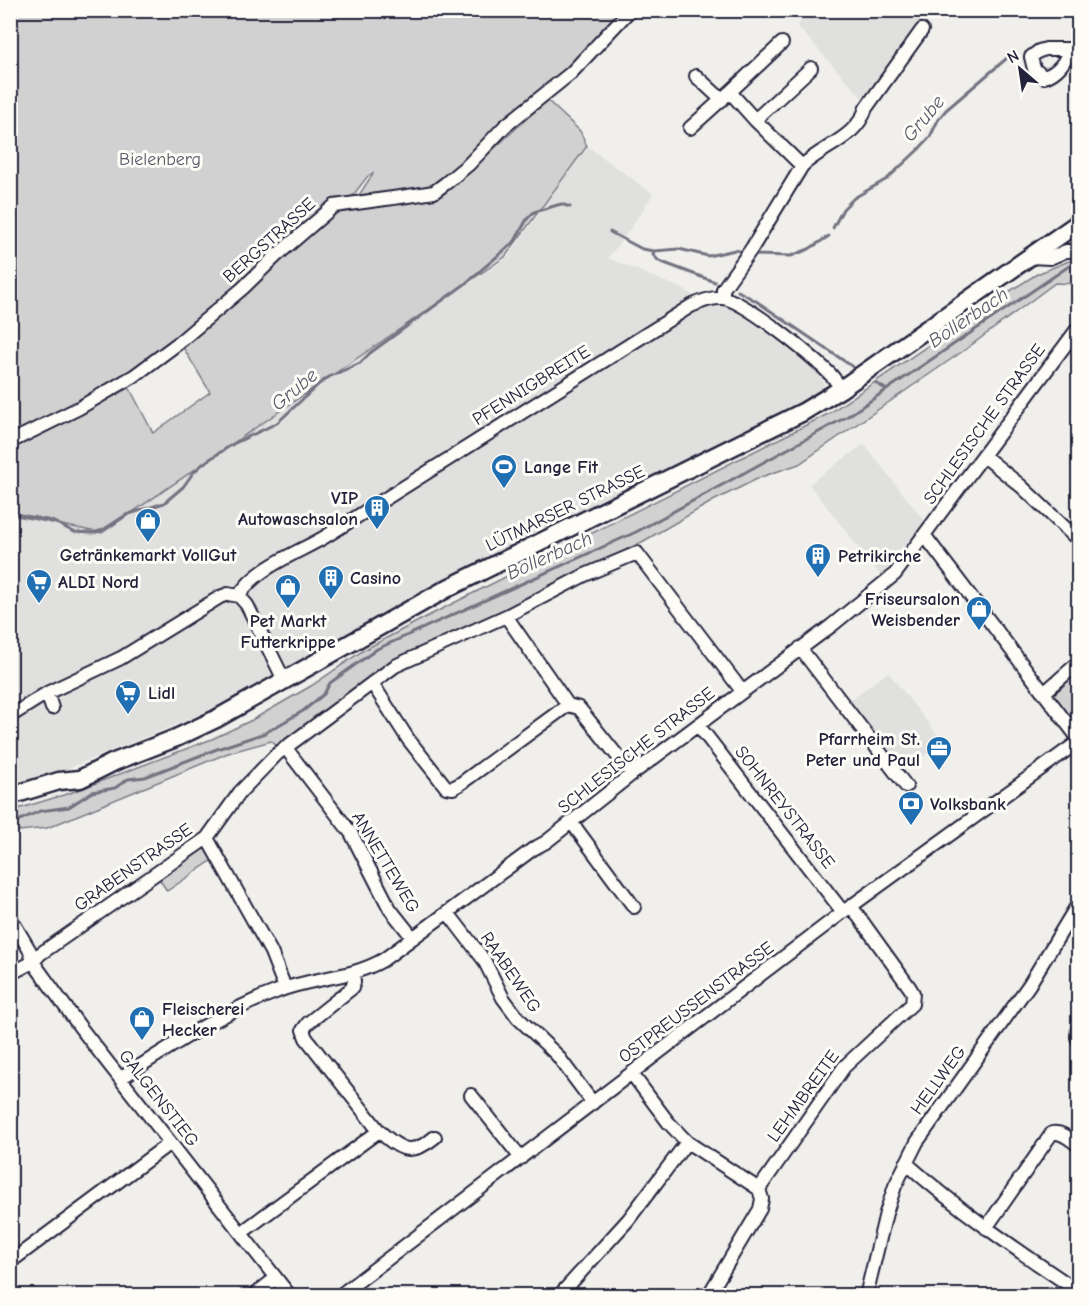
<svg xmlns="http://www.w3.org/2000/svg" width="1089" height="1306" font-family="'Comic Neue',sans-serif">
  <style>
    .built { fill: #e0e0df }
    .green { fill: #d2d1d1; stroke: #7a7a86; stroke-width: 1.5 }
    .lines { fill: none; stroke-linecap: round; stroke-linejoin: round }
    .stream { stroke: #737381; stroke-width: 3 }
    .minor-casing { stroke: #22223b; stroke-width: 16 }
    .major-casing { stroke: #22223b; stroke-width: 21 }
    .minor { stroke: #fdfcf7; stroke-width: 12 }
    .major { stroke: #fdfcf7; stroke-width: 16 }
    .labels { text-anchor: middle; stroke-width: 6; stroke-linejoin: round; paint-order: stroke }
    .park-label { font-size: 18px; fill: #575768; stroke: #fdfcf7 }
    .street-label { font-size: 18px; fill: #22223b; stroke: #fdfcf7 }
    .poi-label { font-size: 18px; font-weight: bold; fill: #22223b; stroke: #fdfcf7; text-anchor: start }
    .water-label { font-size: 20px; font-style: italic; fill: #58586a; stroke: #fdfcf7 }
  </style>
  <rect width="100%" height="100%" fill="#f0efec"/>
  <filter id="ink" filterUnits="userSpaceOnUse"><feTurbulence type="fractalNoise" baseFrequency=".0167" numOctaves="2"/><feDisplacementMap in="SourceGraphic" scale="12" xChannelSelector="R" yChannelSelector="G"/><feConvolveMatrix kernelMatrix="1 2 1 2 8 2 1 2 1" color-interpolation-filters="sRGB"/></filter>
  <g filter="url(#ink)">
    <path class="built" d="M808 11H933L867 103 797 26Z
      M587 146 653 194 631 228 608 258 687 291 698 300 679 312 683 320 703 309 712 307H729L738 312 812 367 822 377 824 383 822 391 770 419 452 578 256 691 190 719 52 775 11 786V515L102 533 508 257Z
      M864 444 926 523 881 576 809 484Z
      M888 672 943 742 903 772 849 701Z"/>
    <path class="green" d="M11 11H622L573 65 433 187 359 195 374 172 367 177 351 198 153 363 11 438Z
      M547 100 580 131 587 146 505 257 102 533 11 515 10 446 128 385 153 433 210 392 181 344 336 212 425 199 452 187Z
      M1069 261H1078V284L1055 283 966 349 799 464 761 477 713 501 642 542 367 679 277 746 271 741 228 753 47 828 11 832V811L70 793 212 739 252 720 311 686 364 650 428 616 828 414 986 306 1037 274Z
      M1078 668V673L1075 677 1078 682V732L1050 693Z
      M205 844 214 859 167 891 158 877Z"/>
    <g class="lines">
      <path class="stream" d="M833 228 843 209 854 198 887 179 919 149 930 137 938 120 946 110 1013 53
        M610 232 642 249 654 251 679 249 708 256 735 250 743 252
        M654 251 653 255 659 261 715 282
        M753 255 791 256 809 249 829 236
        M738 291 756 301 853 367
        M876 383 887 390
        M10 513 52 521 74 532 93 533 103 530 126 515 164 503 183 487 193 473 204 463 233 444 277 423 319 384 329 377 360 363 370 353 465 284 515 241 527 219 534 212 561 204 570 207
        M10 822 20 820 40 811 69 807 92 792 115 788 128 779 145 777 217 749 265 733 303 711 324 694 330 683 377 649 636 532 848 416 1078 260"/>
      <defs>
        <path id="minor" d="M782 43 730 92 755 120 802 166
          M1046 49H1069C1066 62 1057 73 1044 77L1034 69 1031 57 1039 51Z
          M696 76 722 100
          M755 120 811 68
          M690 128 730 92
          M1030 257 1050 258 1066 251H1078
          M723 297V289L752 248 802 166C823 146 857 138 866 108L922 30
          M10 442 79 408 134 376 177 344 243 288 276 256 334 206 415 195 434 192 446 183 469 164 505 126 571 73 630 10
          M984 456 1021 486 1078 540
          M925 536 1078 738
          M506 616 568 705
          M800 648 906 786
          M284 680 247 605 239 596C255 567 301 552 328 535 449 459 570 382 691 306 700 302 711 297 722 298 743 299 813 357 830 374 834 378 838 384 841 389
          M372 683 408 739 446 787 453 788 460 784 568 705 579 708 632 774
          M1045 692 1078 663
          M52 708 47 693 121 658 220 597 228 594 239 596
          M12 715 47 693
          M698 725 843 912
          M285 747 351 833 390 909 413 938
          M572 823 634 907
          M207 838 271 952 285 988
          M448 913 484 960 503 998 518 1018 557 1055 593 1103
          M10 917 30 951 33 962 80 1027 290 1296
          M10 974 33 962 40 954 207 838 240 792 277 754 395 666 506 616 585 575 637 553 742 691
          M353 974 354 982 352 988 308 1023 303 1030 306 1038 379 1131C400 1150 411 1157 435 1137
          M1078 1028 1077 1037 1078 1039
          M632 1074 668 1122 687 1142 759 1189
          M121 1078C172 1046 221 1012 278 991 313 977 350 979 383 960L533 849 546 842 632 774 831 626 895 574 1078 328
          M471 1095 521 1158
          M906 1163C960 1211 1018 1251 1078 1291
          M986 1228 1052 1133C1062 1131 1071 1140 1078 1145
          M241 1233 379 1131
          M10 1262 170 1143
          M253 1296 276 1278
          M339 1296 843 912 1078 742
          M559 1296 628 1220 687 1142
          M708 1296 760 1209 762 1199 759 1189 844 1067 912 1004 913 993 910 988 851 906
          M866 1296 886 1213 895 1186 917 1142 1029 985 1078 904"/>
        <path id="major" d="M10 796 59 781 80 779 114 762 176 738 216 719 448 588 803 412 841 389 1078 223"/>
      </defs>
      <use href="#minor" class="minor-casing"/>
      <use href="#major" class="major-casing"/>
      <use href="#minor" class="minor"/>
      <use href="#major" class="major"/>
    </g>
  </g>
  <defs>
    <symbol id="stadium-pin" viewBox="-11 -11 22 30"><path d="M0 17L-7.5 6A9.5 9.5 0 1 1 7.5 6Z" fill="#1f6fb2" stroke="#fdfcf7"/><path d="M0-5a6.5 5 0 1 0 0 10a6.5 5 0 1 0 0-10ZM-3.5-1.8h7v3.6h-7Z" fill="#fff"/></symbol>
    <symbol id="building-pin" viewBox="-11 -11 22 30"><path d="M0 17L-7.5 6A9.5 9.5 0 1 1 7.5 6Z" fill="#1f6fb2" stroke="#fdfcf7"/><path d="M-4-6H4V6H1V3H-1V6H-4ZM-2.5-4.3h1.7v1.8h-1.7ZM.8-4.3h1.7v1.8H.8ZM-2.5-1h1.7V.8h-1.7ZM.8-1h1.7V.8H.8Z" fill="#fff"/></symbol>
    <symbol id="shop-pin" viewBox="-11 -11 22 30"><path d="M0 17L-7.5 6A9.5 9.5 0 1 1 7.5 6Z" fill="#1f6fb2" stroke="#fdfcf7"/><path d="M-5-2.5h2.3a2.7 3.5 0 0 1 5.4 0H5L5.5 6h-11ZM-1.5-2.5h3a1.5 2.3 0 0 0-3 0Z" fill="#fff"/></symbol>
    <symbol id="supermarket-pin" viewBox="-11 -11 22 30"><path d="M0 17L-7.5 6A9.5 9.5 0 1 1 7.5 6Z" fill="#1f6fb2" stroke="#fdfcf7"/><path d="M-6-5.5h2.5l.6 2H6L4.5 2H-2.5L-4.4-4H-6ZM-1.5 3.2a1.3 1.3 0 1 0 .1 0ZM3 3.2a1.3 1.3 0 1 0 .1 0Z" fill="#fff"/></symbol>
    <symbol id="office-pin" viewBox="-11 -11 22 30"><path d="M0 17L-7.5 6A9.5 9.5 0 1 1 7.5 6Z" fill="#1f6fb2" stroke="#fdfcf7"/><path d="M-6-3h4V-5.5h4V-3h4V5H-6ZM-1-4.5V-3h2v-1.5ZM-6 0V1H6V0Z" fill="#fff"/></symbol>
    <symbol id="bank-pin" viewBox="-11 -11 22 30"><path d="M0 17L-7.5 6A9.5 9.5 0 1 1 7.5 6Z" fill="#1f6fb2" stroke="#fdfcf7"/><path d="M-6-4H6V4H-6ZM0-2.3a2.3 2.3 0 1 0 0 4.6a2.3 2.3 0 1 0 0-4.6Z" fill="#fff"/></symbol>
  </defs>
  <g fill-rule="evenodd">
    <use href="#stadium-pin" x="489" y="452" width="30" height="40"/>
    <use href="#building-pin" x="362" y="493" width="30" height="40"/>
    <use href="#shop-pin" x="133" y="506" width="30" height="40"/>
    <use href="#building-pin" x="803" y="541" width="30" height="40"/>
    <use href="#building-pin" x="316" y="563" width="30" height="40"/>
    <use href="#supermarket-pin" x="24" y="567" width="30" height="40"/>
    <use href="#shop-pin" x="273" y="572" width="30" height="40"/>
    <use href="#shop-pin" x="964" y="594" width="30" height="40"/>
    <use href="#supermarket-pin" x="113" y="678" width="30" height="40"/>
    <use href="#office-pin" x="924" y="734" width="30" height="40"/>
    <use href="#bank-pin" x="896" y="789" width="30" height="40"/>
    <use href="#shop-pin" x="127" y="1004" width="30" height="40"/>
  </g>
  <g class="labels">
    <g class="park-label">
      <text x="160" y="165">Bielenberg</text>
    </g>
    <g class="street-label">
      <text transform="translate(269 240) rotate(-42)" y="6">BERGSTRASSE</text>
      <text transform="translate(531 385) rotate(-32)" y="6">PFENNIGBREITE</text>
      <text transform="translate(984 424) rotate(-54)" y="6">SCHLESISCHE STRASSE</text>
      <text transform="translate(565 508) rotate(-26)" y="6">LÜTMARSER STRASSE</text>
      <text transform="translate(636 750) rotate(-38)" y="6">SCHLESISCHE STRASSE</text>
      <text transform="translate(785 807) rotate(52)" y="6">SOHNREYSTRASSE</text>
      <text transform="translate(386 862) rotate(59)" y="6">ANNETTEWEG</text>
      <text transform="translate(133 867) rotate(-35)" y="6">GRABENSTRASSE</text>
      <text transform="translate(511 972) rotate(56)" y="6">RAABEWEG</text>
      <text transform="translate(696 1002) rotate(-37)" y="6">OSTPREUSSENSTRASSE</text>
      <text transform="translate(938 1080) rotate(-54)" y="6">HELLWEG</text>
      <text transform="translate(803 1096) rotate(-54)" y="6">LEHMBREITE</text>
      <text transform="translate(159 1098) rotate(52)" y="6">GALGENSTIEG</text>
    </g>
    <g class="poi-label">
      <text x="524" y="473">Lange Fit</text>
      <text x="358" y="504" text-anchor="end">VIP<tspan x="358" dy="21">Autowaschsalon</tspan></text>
      <text x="148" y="561" text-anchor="middle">Getränkemarkt VollGut</text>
      <text x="838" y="562">Petrikirche</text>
      <text x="350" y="584">Casino</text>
      <text x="58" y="588">ALDI Nord</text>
      <text x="960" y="605" text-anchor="end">Friseursalon<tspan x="960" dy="21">Weisbender</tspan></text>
      <text x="288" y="627" text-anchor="middle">Pet Markt<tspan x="288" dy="21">Futterkrippe</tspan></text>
      <text x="148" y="699">Lidl</text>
      <text x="920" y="745" text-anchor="end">Pfarrheim St.<tspan x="920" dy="21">Peter und Paul</tspan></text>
      <text x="930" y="810">Volksbank</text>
      <text x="162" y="1015">Fleischerei<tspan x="162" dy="21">Hecker</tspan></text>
    </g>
    <g class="water-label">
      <text transform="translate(923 118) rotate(-50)" y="7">Grube</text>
      <text transform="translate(968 317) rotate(-34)" y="7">Bollerbach</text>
      <text transform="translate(294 389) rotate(-40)" y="7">Grube</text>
      <text transform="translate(549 555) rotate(-24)" y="7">Bollerbach</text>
    </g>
  </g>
  <rect width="1089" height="1306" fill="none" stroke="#fdfcf7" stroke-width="36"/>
  <rect x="18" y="18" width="1053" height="1270" fill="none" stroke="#22223b" stroke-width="2" filter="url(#ink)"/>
  <g transform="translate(1020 69) rotate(331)" stroke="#fdfcf7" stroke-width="4.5" paint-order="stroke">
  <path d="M0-4.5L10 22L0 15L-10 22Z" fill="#22223b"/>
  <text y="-9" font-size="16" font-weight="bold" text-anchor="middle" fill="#22223b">N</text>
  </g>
</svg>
